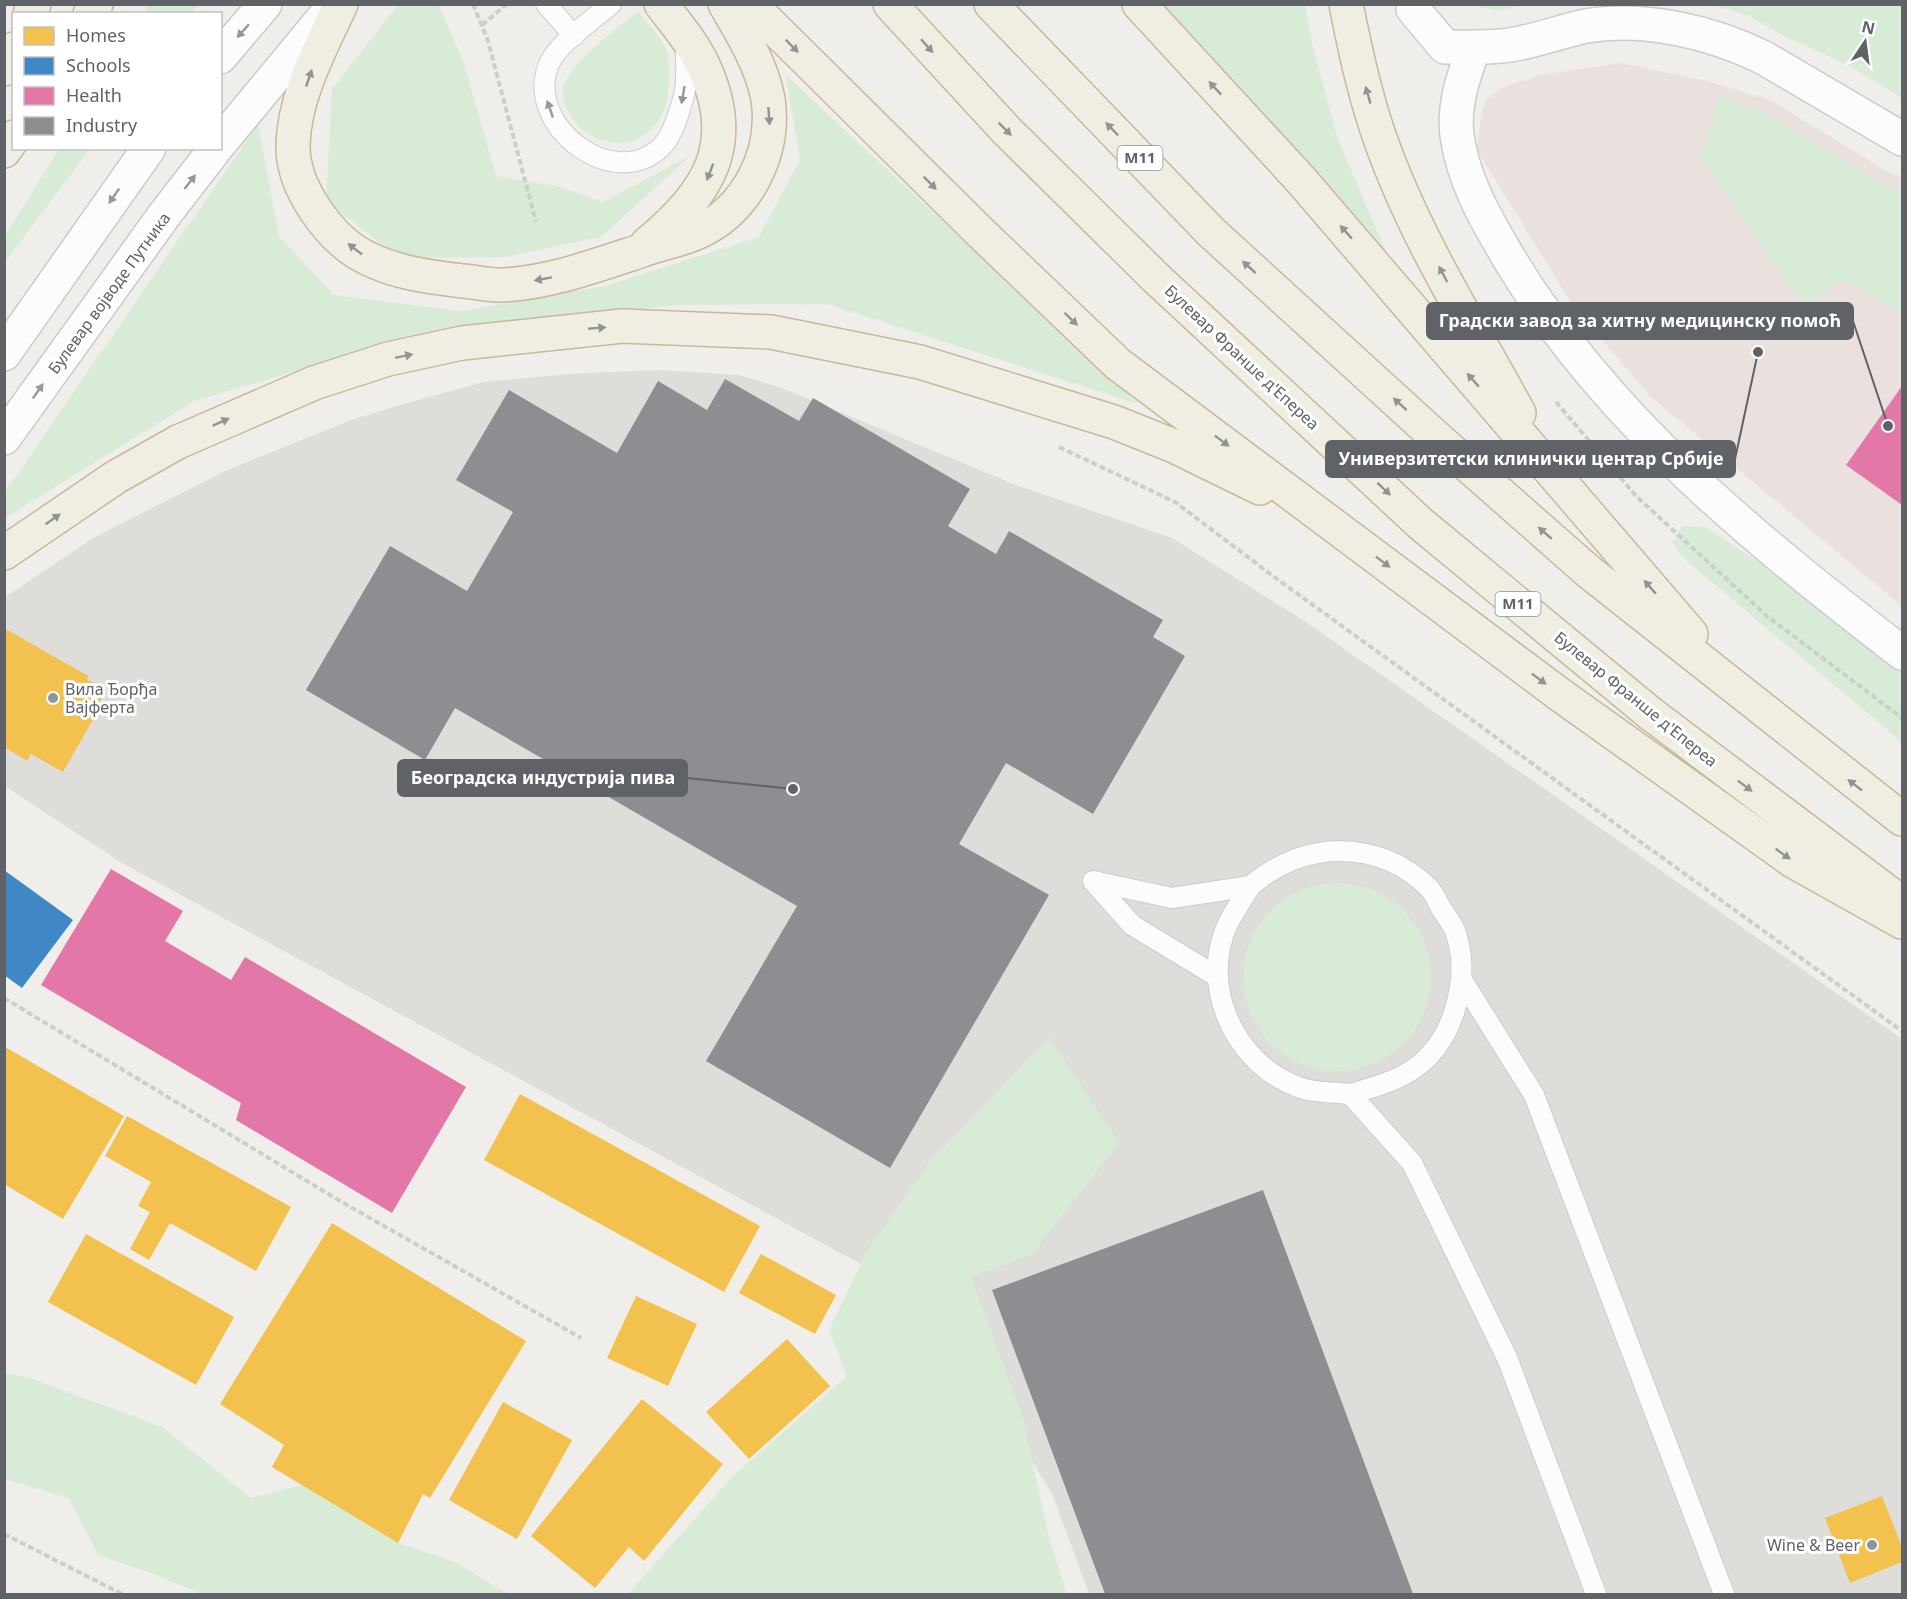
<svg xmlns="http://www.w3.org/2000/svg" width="1907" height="1599" font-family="'Noto Sans',sans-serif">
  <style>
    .industrial { fill: #dfddda }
    .medical { fill: #eae0de }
    .green { fill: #d8ebd6 }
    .homes { fill: #f2c14e }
    .schools { fill: #3f88c5 }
    .health { fill: #e377a8 }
    .industry { fill: #8d8d92 }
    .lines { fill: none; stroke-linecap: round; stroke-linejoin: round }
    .lane-casing { stroke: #cbcccc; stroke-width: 22 }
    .street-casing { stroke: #cbcccc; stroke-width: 36 }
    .secondary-casing { stroke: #cacacb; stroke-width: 36 }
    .highway-casing { stroke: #c8b996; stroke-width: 36 }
    .path { stroke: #cacfcc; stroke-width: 4; stroke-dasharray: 6 3; stroke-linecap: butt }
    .lane { stroke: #fdfcfc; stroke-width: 20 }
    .street { stroke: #fdfcfc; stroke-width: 33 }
    .secondary { stroke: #fdfcfc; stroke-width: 33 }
    .highway { stroke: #f0ede3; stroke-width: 33 }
    .oneway { fill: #96999c }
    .oneway2 { fill: #929393 }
    .poi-dot { fill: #919496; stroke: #fff; stroke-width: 2 }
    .labels { text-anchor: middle; stroke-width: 6; stroke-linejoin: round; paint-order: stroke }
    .shield { fill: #fff; stroke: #8f9295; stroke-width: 1.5 }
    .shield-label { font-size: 15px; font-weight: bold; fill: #5f6368 }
    .street-label { font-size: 16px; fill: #5f6368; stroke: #fff }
    .poi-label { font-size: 16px; fill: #5f6368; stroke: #fff; text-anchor: start }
    .leader { fill: none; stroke: #5f6368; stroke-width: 2 }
    .callout-dot { fill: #5f6368; stroke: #fff; stroke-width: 2 }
    .callout { fill: #5f6368; stroke: #5f6368; stroke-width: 2 }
    .callout-label { font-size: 18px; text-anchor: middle; font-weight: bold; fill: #fff }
  </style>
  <rect width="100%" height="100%" fill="#efeeea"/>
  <path class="industrial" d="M657 370 739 375 782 388 1016 485 1172 538 1306 622 1902 1039V1594H1089L1053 1496 936 1301 844 1255 122 863 5 786 4 598 93 538 225 471 351 420 407 403 484 382 568 374Z"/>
  <path class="medical" d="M1621 63 1707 81 1772 101 1886 171 1902 177V606L1651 397 1574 307 1477 150 1482 110 1487 99 1503 87 1540 75Z"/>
  <path class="green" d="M149 5V4L199 5 192 13H143Z
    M398 5H439L464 64 496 176 556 186 603 202 690 156 601 237 504 257 399 258 326 201 332 89Z
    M1164 5H1305L1313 47 1337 137 1390 261Z
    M1472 5H1522L1500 11Z
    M1714 5H1902V98L1848 65 1784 36 1749 16Z
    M638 11C646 22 659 34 665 47 669 56 669 70 669 79 668 90 668 105 662 115 642 154 592 150 570 115 565 107 560 94 564 85 573 60 618 28 638 11Z
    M786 75 1138 404 827 304 677 305 422 335 194 401 5 518V492L258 124 279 236 334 295 461 311 605 286 759 237 800 160Z
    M1718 96 1766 113 1880 182 1902 190V316L1844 278 1806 309 1699 156 1708 139Z
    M59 149H90L5 262V236Z
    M1682 526 1706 527 1772 571 1902 667V742L1688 562 1672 543Z
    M1243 977a94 94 0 1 1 188 0a94 94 0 1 1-188 0Z
    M1049 1037 1119 1143 1031 1255 971 1277 1023 1419 1049 1538 1067 1594H628L732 1477 847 1376 829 1330 867 1251 928 1164Z
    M4 1373 30 1378 162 1427 251 1498 301 1485 398 1543 455 1562 508 1594H202L151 1573 98 1555 69 1498 5 1479Z"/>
  <path class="homes" d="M4 628 88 676 87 680 97 684 103 691 101 700 92 706 99 709 63 772 31 754 27 761 4 747Z
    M7 1048 124 1116 63 1219 4 1184V1052Z
    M520 1094 760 1226 724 1292 484 1160Z
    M127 1116 291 1207 256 1271 170 1223 149 1260 130 1249 150 1212 138 1206 151 1182 105 1156Z
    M332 1223 526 1341 430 1498 423 1494 398 1543 272 1467 284 1445 220 1404Z
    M86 1234 234 1317 196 1385 48 1302Z
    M761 1254 836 1295 815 1334 739 1293Z
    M636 1296 697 1324 668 1386 607 1358Z
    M787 1339 830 1386 749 1459 706 1412Z
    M642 1399 723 1464 644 1561 629 1547 595 1588 531 1536Z
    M503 1402 572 1440 517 1539 449 1500Z
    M1882 1496 1902 1547V1562L1850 1583 1825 1518Z"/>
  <path class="schools" d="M4 870 73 920 22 988 4 975Z"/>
  <path class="health" d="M1902 386V505L1846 465Z
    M111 869 183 911 165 941 231 980 245 957 466 1087 392 1213 236 1120 241 1103 41 985Z"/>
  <path class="industry" d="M725 379 799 421 813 398 970 489 948 526 996 554 1009 531 1163 620 1153 637 1185 656 1093 814 1006 763 959 844 1049 895 890 1168 706 1061 797 906 455 708 425 760 306 690 390 546 467 591 513 512 456 480 509 390 617 453 658 381 707 410Z
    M1263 1190 1413 1594H1105L992 1290Z"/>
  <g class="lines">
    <defs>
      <path id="lane" d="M546 4 574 36
        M611 4C593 20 558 43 549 64 523 127 617 195 663 145 673 134 679 113 683 99 689 81 685 58 686 40
        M1093 881 1172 898 1251 886
        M1093 881 1132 925 1216 976
        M1462 980 1534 1095 1724 1594
        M1350 1094C1378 1086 1406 1079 1427 1058 1457 1028 1470 971 1455 931 1452 923 1445 915 1441 908 1437 901 1434 893 1429 888 1379 839 1306 840 1253 884 1246 891 1241 902 1235 911 1194 974 1230 1064 1301 1088 1315 1093 1335 1092 1350 1094L1412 1163 1508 1360 1596 1594"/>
      <path id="street" d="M1413 4V9L1445 47C1464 47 1482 48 1501 46 1529 44 1557 32 1586 26 1643 16 1712 32 1764 58L1902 139
        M1474 47C1464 75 1453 105 1457 135 1463 181 1487 221 1510 260 1607 421 1756 540 1902 653"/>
      <path id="secondary" d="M220 57 265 4
        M220 143 335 4
        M4 354 149 148
        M4 438 165 214 216 148"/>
      <path id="highway" d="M341 4C321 48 294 96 293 145 292 187 330 240 367 258 396 273 431 277 463 281 476 282 491 286 504 285 551 282 595 266 640 251 658 244 678 241 696 233 747 211 776 153 768 99 762 66 742 33 725 4
        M750 4 980 232 1118 364 1559 694 1793 861 1902 922
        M890 4 1007 131 1156 278 1421 524 1651 714 1894 897
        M991 4 1211 232 1438 439 1589 572 1902 819
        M1139 4 1301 180 1691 634
        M1346 4C1355 50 1365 97 1381 141 1415 237 1471 325 1519 413
        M30 14 34 4
        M90 14 96 4
        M4 69 14 49
        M4 151 14 137
        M647 244C709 193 740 144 703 65 693 43 676 24 661 4
        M4 553 116 477 178 442 314 383 388 359 462 343 622 326 771 332 920 362 1114 422 1174 446 1260 488"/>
    </defs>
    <use href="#lane" class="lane-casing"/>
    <use href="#street" class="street-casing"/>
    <use href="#secondary" class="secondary-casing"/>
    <use href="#highway" class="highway-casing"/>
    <path class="path" d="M473 4 488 41 536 222
      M482 25 507 4
      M1556 402 1637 497 1767 616 1902 718
      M1059 447 1175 502 1277 579 1902 1031
      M4 998 340 1201 581 1338
      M4 1534 122 1594"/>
    <use href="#lane" class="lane"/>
    <use href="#street" class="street"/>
    <use href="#secondary" class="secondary"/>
    <use href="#highway" class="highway"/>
  </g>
  <defs><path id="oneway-solid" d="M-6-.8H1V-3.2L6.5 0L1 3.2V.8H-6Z" transform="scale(1.5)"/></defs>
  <g class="oneway">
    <use href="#oneway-solid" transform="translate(243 31) rotate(131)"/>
    <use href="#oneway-solid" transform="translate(683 95) rotate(100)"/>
    <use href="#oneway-solid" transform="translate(550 109) rotate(-109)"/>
    <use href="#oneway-solid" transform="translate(190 182) rotate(-52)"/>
    <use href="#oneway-solid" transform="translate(114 196) rotate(125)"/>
    <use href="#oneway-solid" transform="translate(38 391) rotate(-55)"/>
  </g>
  <g class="oneway2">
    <use href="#oneway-solid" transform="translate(792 46) rotate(45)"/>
    <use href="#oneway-solid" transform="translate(927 46) rotate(48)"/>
    <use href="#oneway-solid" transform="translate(309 78) rotate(-71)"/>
    <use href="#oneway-solid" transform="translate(1215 88) rotate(-133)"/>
    <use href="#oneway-solid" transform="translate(1368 95) rotate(-106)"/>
    <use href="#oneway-solid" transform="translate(769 116) rotate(86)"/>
    <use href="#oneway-solid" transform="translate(1005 129) rotate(45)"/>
    <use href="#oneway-solid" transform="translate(1112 129) rotate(-134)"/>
    <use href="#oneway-solid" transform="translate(710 172) rotate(111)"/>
    <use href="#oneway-solid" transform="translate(930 183) rotate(45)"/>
    <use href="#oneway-solid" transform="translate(1346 232) rotate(-131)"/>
    <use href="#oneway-solid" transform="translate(355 249) rotate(-142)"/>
    <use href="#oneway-solid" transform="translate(1249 267) rotate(-138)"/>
    <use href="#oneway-solid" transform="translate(1443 274) rotate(-118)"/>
    <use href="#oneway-solid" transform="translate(543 279) rotate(170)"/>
    <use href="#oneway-solid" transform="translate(1071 319) rotate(44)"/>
    <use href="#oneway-solid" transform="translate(597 328) rotate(-5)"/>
    <use href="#oneway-solid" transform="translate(404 356) rotate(-12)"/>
    <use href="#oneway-solid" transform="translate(1473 380) rotate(-131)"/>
    <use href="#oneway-solid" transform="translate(1400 404) rotate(-138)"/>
    <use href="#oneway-solid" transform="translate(221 422) rotate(-24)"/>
    <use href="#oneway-solid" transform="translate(1222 441) rotate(37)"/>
    <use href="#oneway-solid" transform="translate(1384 489) rotate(43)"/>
    <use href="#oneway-solid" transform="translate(53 519) rotate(-35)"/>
    <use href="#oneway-solid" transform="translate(1545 533) rotate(-139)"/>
    <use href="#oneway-solid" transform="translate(1383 562) rotate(37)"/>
    <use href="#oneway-solid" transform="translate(1650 587) rotate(-131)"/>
    <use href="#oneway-solid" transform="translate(1539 679) rotate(37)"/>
    <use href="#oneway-solid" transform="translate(1855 785) rotate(-142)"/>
    <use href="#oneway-solid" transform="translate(1745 786) rotate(37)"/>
    <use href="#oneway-solid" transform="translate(1783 854) rotate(35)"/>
  </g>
  <g class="poi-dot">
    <circle cx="53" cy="698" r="6"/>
    <circle cx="1872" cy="1545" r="6"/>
  </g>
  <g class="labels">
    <g class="shield">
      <rect x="1117.5" y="146" width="45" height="24" rx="4.5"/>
      <rect x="1495.5" y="592" width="45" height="24" rx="4.5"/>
    </g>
    <g class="shield-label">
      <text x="1140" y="163">M11</text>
      <text x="1518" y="609">M11</text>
    </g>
    <g class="street-label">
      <text transform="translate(109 293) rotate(-54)" y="6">Булевар војводе Путника</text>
      <text transform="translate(1242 357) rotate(43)" y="6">Булевар Франше д'Епереа</text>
      <text transform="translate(1636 699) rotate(39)" y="6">Булевар Франше д'Епереа</text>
    </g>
    <g class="poi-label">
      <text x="65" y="695">Вила Ђорђа<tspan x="65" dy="18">Вајферта</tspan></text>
      <text x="1860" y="1551" text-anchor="end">Wine &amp; Beer</text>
    </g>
  </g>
  <path class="leader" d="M1888 426L1853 321M1758 352L1735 459M793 789L687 778"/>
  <g class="callout-dot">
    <circle cx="1888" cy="426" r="6"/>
    <circle cx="1758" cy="352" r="6"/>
    <circle cx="793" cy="789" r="6"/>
  </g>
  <g class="callout">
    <rect x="1427" y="303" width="426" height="36" rx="6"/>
    <rect x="1326" y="441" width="409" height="36" rx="6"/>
    <rect x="398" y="760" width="289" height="36" rx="6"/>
  </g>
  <g class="callout-label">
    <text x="1640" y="327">Градски завод за хитну медицинску помоћ</text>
    <text x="1531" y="465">Универзитетски клинички центар Србије</text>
    <text x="543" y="784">Београдска индустрија пива</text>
  </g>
  <rect width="1907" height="1599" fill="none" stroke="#5f6368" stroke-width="12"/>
  <rect x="12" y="12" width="210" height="138" fill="#ffffff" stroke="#bfc1c3" stroke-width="1.5"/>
  <rect x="24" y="27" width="30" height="18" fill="#f2c14e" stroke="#bfc1c3" stroke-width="1.5"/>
  <text x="66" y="42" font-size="18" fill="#5f6368">Homes</text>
  <rect x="24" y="57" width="30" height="18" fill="#3f88c5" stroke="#bfc1c3" stroke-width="1.5"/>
  <text x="66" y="72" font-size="18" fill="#5f6368">Schools</text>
  <rect x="24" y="87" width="30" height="18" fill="#e377a8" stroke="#bfc1c3" stroke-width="1.5"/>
  <text x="66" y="102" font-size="18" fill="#5f6368">Health</text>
  <rect x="24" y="117" width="30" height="18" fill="#8d8d92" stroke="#bfc1c3" stroke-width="1.5"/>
  <text x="66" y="132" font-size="18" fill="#5f6368">Industry</text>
  <g transform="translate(1865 42) rotate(13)" stroke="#ffffff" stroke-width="4.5" paint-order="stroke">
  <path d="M0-4.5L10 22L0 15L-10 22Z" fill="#5f6368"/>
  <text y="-9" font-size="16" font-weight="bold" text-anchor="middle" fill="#5f6368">N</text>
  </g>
</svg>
